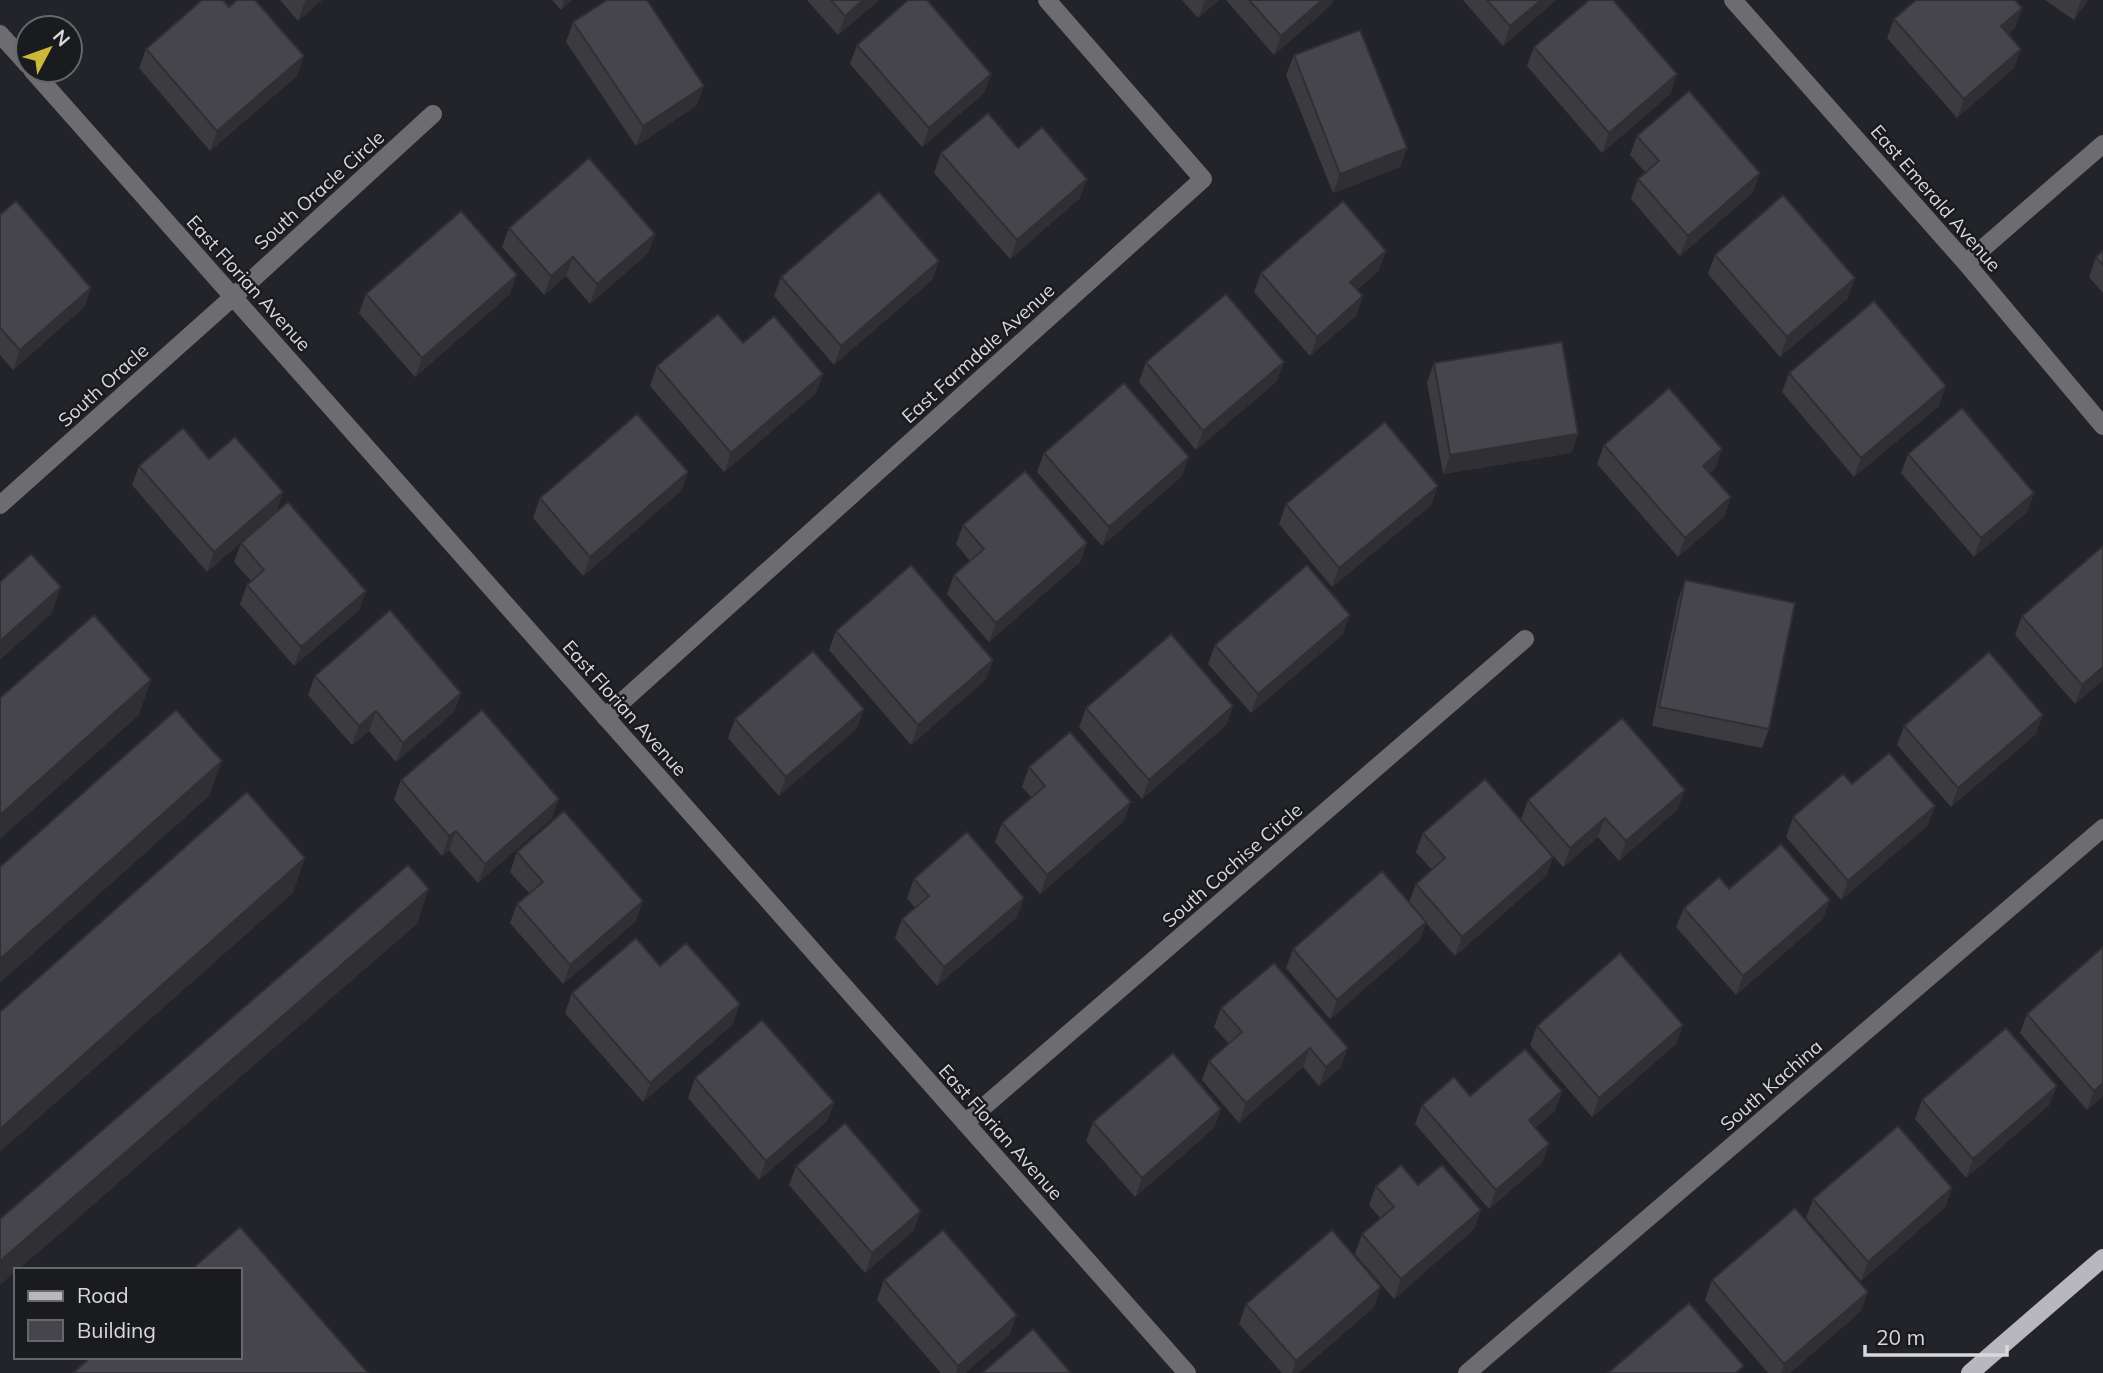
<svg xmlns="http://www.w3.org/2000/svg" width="2103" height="1373" font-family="Mulish,sans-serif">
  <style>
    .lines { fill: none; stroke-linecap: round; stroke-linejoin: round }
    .minor { stroke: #6d6d70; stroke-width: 18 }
    .major { stroke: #b7b7bd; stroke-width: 18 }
    .wall { fill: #3b3b40 }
    .shaded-wall { fill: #303034 }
    .building { fill: #45454b; stroke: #303034; stroke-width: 2 }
    .labels { text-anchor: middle; stroke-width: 5; stroke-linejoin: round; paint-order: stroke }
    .street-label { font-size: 19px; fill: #d9d9dc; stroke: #1a1b1f }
  </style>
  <rect width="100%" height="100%" fill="#232429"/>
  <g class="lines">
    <path class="minor" d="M1733 0 1966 263 2103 426
      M0 34 28 65
      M32 70 1187 1373
      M1966 263 2103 144
      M0 505 233 297 433 114
      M605 717 1203 179 1047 0
      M965 1123 1525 639
      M1467 1373 2103 828"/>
    <path class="major" d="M1970 1373 2103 1258"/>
  </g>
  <path class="wall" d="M280 0H322L298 21Z
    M552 0H572L561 10Z
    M807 0H879L838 35Z
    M1182 0H1219L1198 18Z
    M1226 0H1333L1331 5 1274 55Z
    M1463 0H1556L1503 46Z
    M2045 0H2088L2074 20Z
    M229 7 297 76 210 151 139 68 146 49Z
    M2022 8 2015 28 2008 34 2021 49 2014 68 1957 118 1887 38 1894 19Z
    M573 22 697 105 636 146 566 42Z
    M857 45 991 74 984 93 922 147 850 64Z
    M1534 47 1677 74 1670 94 1602 153 1527 66Z
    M1294 55 1407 148 1400 167 1333 193 1286 75Z
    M1637 136 1753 192 1680 256 1631 199 1638 179 1646 173 1630 155Z
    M1018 148 1080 198 1010 259 934 173 941 153Z
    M0 215 91 288 84 307 13 370 0 355Z
    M509 228 655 234 648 253 590 304 566 276 544 295 502 247Z
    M2103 251V293L2089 277 2096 257Z
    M1715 255 1848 298 1780 357 1708 274Z
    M939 261 932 280 834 365 774 296 781 277Z
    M1379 270 1357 290 1363 296 1356 316 1310 356 1254 292 1261 273Z
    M366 294H510L415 377 359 313Z
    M743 343 823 374 816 393 724 472 650 386 657 366Z
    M1146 362 1277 381 1196 450 1139 382Z
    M1434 363 1578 434 1571 453 1443 474 1427 382Z
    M1789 373 1939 406 1854 477 1782 392Z
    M1604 445 1715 469 1710 473 1731 497 1724 517 1678 557 1597 464Z
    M1044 453 1182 476 1102 546 1037 472Z
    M1908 454 2034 493 2027 512 1974 557 1901 473Z
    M209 459 283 492 276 512 207 572 132 485 139 466Z
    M688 472 681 491 583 576 533 518 540 498Z
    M1438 486 1431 505 1332 587 1279 524 1286 504Z
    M963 525 1087 543 1080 562 989 642 947 594 954 575 970 561 956 544Z
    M241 543 366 591 359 610 294 666 240 604 247 585 251 581 234 562Z
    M1685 580 1769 729 1762 748 1652 726 1678 600Z
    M2022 616 2103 680 2075 704 2015 635Z
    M836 631 993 660 986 679 911 745 829 650Z
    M1343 634 1251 713 1208 664 1215 645Z
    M315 676 461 693 454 712 396 762 369 731 352 745 308 695Z
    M1233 706 1226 725 1142 799 1079 727 1086 708Z
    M735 719 857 728 779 796 728 738Z
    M1904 726 2036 734 1951 807 1897 745Z
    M1029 767 1124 821 1040 894 995 842 1002 823 1031 797 1022 787Z
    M401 780 552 818 478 883 449 850 442 856 394 800Z
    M1852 784 1928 825 1841 900 1786 837 1793 817Z
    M1528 800 1678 809 1619 861 1598 837 1563 867 1521 819Z
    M1423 833 1553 857 1546 876 1455 956 1426 923 1419 941 1330 1019 1286 968 1293 949 1409 902 1416 884 1432 870 1416 852Z
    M517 852 636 921 563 984 510 923 517 904 529 893 510 872Z
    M914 879 1024 898 1017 917 937 986 895 938 902 919 915 908 907 898Z
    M1729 889 1823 919 1736 995 1676 927 1684 908Z
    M1274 963 1341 1067 1319 1086 1303 1067 1239 1123 1202 1080 1209 1061 1229 1044 1214 1027 1221 1008Z
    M660 966 733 1024 643 1102 565 1013 572 993Z
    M2027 1014 2103 1096 2087 1110 2020 1033Z
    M1683 1025 1676 1044 1592 1117 1530 1045 1537 1026Z
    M695 1078 834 1102 827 1121 759 1180 688 1098Z
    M2057 1086 2049 1105 1966 1178 1915 1119 1922 1100Z
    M1562 1091 1555 1111 1535 1128 1549 1144 1542 1163 1489 1209 1415 1124 1422 1105 1470 1096Z
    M1221 1109 1214 1128 1135 1197 1086 1141 1093 1122Z
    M796 1166 914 1230 865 1273 789 1185Z
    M1418 1185 1481 1210 1474 1229 1394 1299 1355 1254 1362 1234 1380 1218 1369 1205 1376 1186Z
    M1952 1188 1945 1207 1861 1281 1806 1218 1813 1199Z
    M884 1280 1010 1334 965 1373H941L877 1300Z
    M1712 1280 1861 1311 1790 1373H1768L1705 1300Z
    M1381 1287 1374 1307 1298 1373H1282L1239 1324 1246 1304Z"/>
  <path class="shaded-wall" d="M306 0H322L298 21 305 1Z
    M564 0H572L561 10Z
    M863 0H879L838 35 845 16Z
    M1205 0H1219L1198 18Z
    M1322 0H1333L1331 5 1274 55 1281 36Z
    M1541 0H1556L1503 46 1510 26Z
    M2081 0H2088L2074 20Z
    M2022 8 2015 28 1994 46 2001 26Z
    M2021 49 2014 68 1957 118 1964 99Z
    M304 56 297 76 210 151 217 131Z
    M991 74 984 93 922 147 929 128Z
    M1677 74 1670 94 1602 153 1609 133Z
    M704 86 697 105 636 146 643 126Z
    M1407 148 1400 167 1333 193 1340 174Z
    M1760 173 1753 192 1680 256 1688 236Z
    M1087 179 1080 198 1010 259 1017 240Z
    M655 234 648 253 590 304 597 284Z
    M1386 251 1379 270 1343 301 1350 282Z
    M573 257 566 276 544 295 551 276Z
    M939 261 932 280 834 365 841 346Z
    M517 275 510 294 415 377 422 358Z
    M1855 278 1848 298 1780 357 1787 337Z
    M91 288 84 307 13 370 20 350Z
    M1363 296 1356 316 1310 356 1317 337Z
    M1284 362 1277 381 1196 450 1203 431Z
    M823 374 816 393 724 472 731 453Z
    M1946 386 1939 406 1854 477 1861 458Z
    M1578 434 1571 453 1443 474 1450 455Z
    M1722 449 1715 469 1696 485 1703 466Z
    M1189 457 1182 476 1102 546 1109 527Z
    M688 472 681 491 583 576 590 557Z
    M1438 486 1431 505 1332 587 1339 568Z
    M283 492 276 512 207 572 214 552Z
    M2034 493 2027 512 1974 557 1981 538Z
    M1731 497 1724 517 1678 557 1685 538Z
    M1087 543 1080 562 989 642 996 623Z
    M61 587 51 614 0 660V641Z
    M366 591 359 610 294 666 301 647Z
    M1350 615 1343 634 1251 713 1258 694Z
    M993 660 986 679 911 745 918 725Z
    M2103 667V680L2075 704 2082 685Z
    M151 680 139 715 0 839V815Z
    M461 693 454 712 396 762 403 743Z
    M1233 706 1226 725 1142 799 1149 780Z
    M864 709 857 728 779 796 786 777Z
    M376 711 369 731 352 745 359 726Z
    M2043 715 2036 734 1951 807 1958 788Z
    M222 761 209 796 0 983V959Z
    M1685 790 1678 809 1619 861 1626 841Z
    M559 799 552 818 478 883 485 864Z
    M1131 802 1124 821 1040 894 1047 875Z
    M1935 806 1928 825 1841 900 1848 881Z
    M1605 818 1598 837 1563 867 1570 848Z
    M456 831 449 850 442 856 449 836Z
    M1553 857 1546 876 1455 956 1462 937Z
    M305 858 293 893 0 1152V1129Z
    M429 889 417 924 18 1270H16V1271L0 1285V1261Z
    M1024 898 1017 917 937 986 944 967Z
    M1830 900 1823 919 1736 995 1743 976Z
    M643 901 636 921 563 984 570 965Z
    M1426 922 1419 941 1330 1019 1337 1000Z
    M740 1004 733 1024 643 1102 650 1083Z
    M1683 1025 1676 1044 1592 1117 1599 1098Z
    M1310 1048 1303 1067 1239 1123 1246 1103Z
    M1348 1048 1341 1067 1319 1086 1326 1067Z
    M2103 1083V1096L2087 1110 2094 1091Z
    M2057 1086 2049 1105 1966 1178 1973 1159Z
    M1562 1091 1555 1111 1522 1139 1529 1120Z
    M834 1102 827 1121 759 1180 766 1161Z
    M1221 1109 1214 1128 1135 1197 1142 1178Z
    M1549 1144 1542 1163 1489 1209 1496 1190Z
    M1952 1188 1945 1207 1861 1281 1868 1262Z
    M1481 1210 1474 1229 1394 1299 1401 1279Z
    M921 1211 914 1230 865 1273 872 1253Z
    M1381 1287 1374 1307 1298 1373H1292L1296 1361Z
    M1868 1292 1861 1311 1790 1373H1781L1784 1364Z
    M1017 1315 1010 1334 965 1373H956L958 1366Z"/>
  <path class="building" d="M202 0H223L229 7 237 0H255L304 56 217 131 146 49Z
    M607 0H647L704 86 643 126 573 22Z
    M831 0H863L845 16Z
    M908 0H927L991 74 929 128 857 45Z
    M1249 0H1322L1281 36Z
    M1487 0H1541L1510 26Z
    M1589 0H1613L1677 74 1609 133 1534 47Z
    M1916 0H2015L2022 8 2001 26 2021 49 1964 99 1894 19Z
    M1360 30 1407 148 1340 174 1294 55Z
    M1689 91 1760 173 1688 236 1638 179 1659 161 1637 136Z
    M988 113 1018 148 1042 127 1087 179 1017 240 941 153Z
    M589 158 655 234 597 284 573 257 551 276 509 228Z
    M879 192 939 261 841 346 781 277Z
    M1783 195 1855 278 1787 337 1715 255Z
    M16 201 91 288 20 350 0 328V215Z
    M1343 201 1386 251 1350 282 1363 296 1317 337 1261 273Z
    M461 211 517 275 422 358 366 294Z
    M2103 251V265L2096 257Z
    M1226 294 1284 362 1203 431 1146 362Z
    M1874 301 1946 386 1861 458 1789 373Z
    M718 314 743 343 774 316 823 374 731 453 657 366Z
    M1562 342 1578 434 1450 455 1434 363Z
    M1124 383 1189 457 1109 527 1044 453Z
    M1669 388 1722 449 1703 466 1731 497 1685 538 1604 445Z
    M1962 408 2034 493 1981 538 1908 454Z
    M637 414 688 472 590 557 540 498Z
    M1385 422 1438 486 1339 568 1286 504Z
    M183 428 209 459 235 437 283 492 214 552 139 466Z
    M1025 471 1087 543 996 623 954 575 984 549 963 525Z
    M288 502 366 591 301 647 247 585 264 570 241 543Z
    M2103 546V667L2082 685 2022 616Z
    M31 554 61 587 0 641V582Z
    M911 565 993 660 918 725 836 631Z
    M1307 565 1350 615 1258 694 1215 645Z
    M1685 580 1795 603 1769 729 1659 707Z
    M390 610 461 693 403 743 376 711 359 726 315 676Z
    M94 615 151 680 0 815V698Z
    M1171 634 1233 706 1149 780 1086 708Z
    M813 651 864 709 786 777 735 719Z
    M1989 652 2043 715 1958 788 1904 726Z
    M176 710 222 761 0 959V867Z
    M482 710 559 799 485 864 456 831 449 836 401 780Z
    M1622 718 1685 790 1626 841 1605 818 1570 848 1528 800Z
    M1070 732 1131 802 1047 875 1002 823 1045 786 1029 767Z
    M1889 753 1935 806 1848 881 1793 817 1843 774 1852 784Z
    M1485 779 1553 857 1462 937 1416 884 1445 858 1423 833Z
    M247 792 305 858 0 1129V1012Z
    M564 811 643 901 570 965 517 904 543 882 517 852Z
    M967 832 1024 898 944 967 902 919 929 896 914 879Z
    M1781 844 1830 900 1743 976 1684 908 1719 877 1729 889Z
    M408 865 429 889 0 1261V1219Z
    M1382 871 1426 922 1337 1000 1293 949Z
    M636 938 660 966 686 943 740 1004 650 1083 572 993Z
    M2103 947V1083L2094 1091 2027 1014Z
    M1620 953 1683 1025 1599 1098 1537 1026Z
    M1274 963 1348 1048 1326 1067 1310 1048 1246 1103 1209 1061 1242 1032 1221 1008Z
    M762 1020 834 1102 766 1161 695 1078Z
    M2006 1028 2057 1086 1973 1159 1922 1100Z
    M1525 1049 1562 1091 1529 1120 1549 1144 1496 1190 1422 1105 1454 1077 1470 1096Z
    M1173 1053 1221 1109 1142 1178 1093 1122Z
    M845 1123 921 1211 872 1253 796 1166Z
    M1898 1126 1952 1188 1868 1262 1813 1199Z
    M1401 1165 1418 1185 1442 1165 1481 1210 1401 1279 1362 1234 1394 1207 1376 1186Z
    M1795 1208 1868 1292 1784 1364 1712 1280Z
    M240 1227 368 1373H73L91 1357H240V1270H191Z
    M943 1230 1017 1315 958 1366 884 1280Z
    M1332 1230 1381 1287 1296 1361 1246 1304Z
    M1689 1303 1744 1366 1736 1373H1608Z
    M1033 1329 1071 1373H982Z"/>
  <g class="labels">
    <g class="street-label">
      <text transform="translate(319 190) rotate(-42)" y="7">South Oracle Circle</text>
      <text transform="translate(1936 198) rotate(49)" y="7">East Emerald Avenue</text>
      <text transform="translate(249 283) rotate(48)" y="7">East Florian Avenue</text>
      <text transform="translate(978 353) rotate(-42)" y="7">East Farmdale Avenue</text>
      <text transform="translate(103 385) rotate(-42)" y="7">South Oracle</text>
      <text transform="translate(625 708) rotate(48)" y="7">East Florian Avenue</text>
      <text transform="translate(1232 865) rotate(-41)" y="7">South Cochise Circle</text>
      <text transform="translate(1771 1085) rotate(-41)" y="7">South Kachina</text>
      <text transform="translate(1001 1132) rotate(48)" y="7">East Florian Avenue</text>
    </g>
  </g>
  <rect x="14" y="1268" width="228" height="91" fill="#1a1b1f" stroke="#66676b" stroke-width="2"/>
  <rect x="28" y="1291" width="35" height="10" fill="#b7b7bd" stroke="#66676b" stroke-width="2"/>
  <text x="77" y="1303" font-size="21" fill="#d9d9dc">Road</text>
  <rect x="28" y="1320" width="35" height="21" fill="#45454b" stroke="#66676b" stroke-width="2"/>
  <text x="77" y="1338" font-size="21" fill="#d9d9dc">Building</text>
  <g transform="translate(49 49) rotate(49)"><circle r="33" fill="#1a1b1f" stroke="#66676b" stroke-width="2"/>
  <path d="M0-5L12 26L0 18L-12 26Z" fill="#ceb837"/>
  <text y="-10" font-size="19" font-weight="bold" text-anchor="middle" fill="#d9d9dc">N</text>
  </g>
  <path d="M1865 1345v10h142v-10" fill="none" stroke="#d9d9dc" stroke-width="3.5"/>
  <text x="1876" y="1345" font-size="21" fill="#d9d9dc" stroke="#1a1b1f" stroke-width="5" paint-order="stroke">20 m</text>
</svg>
